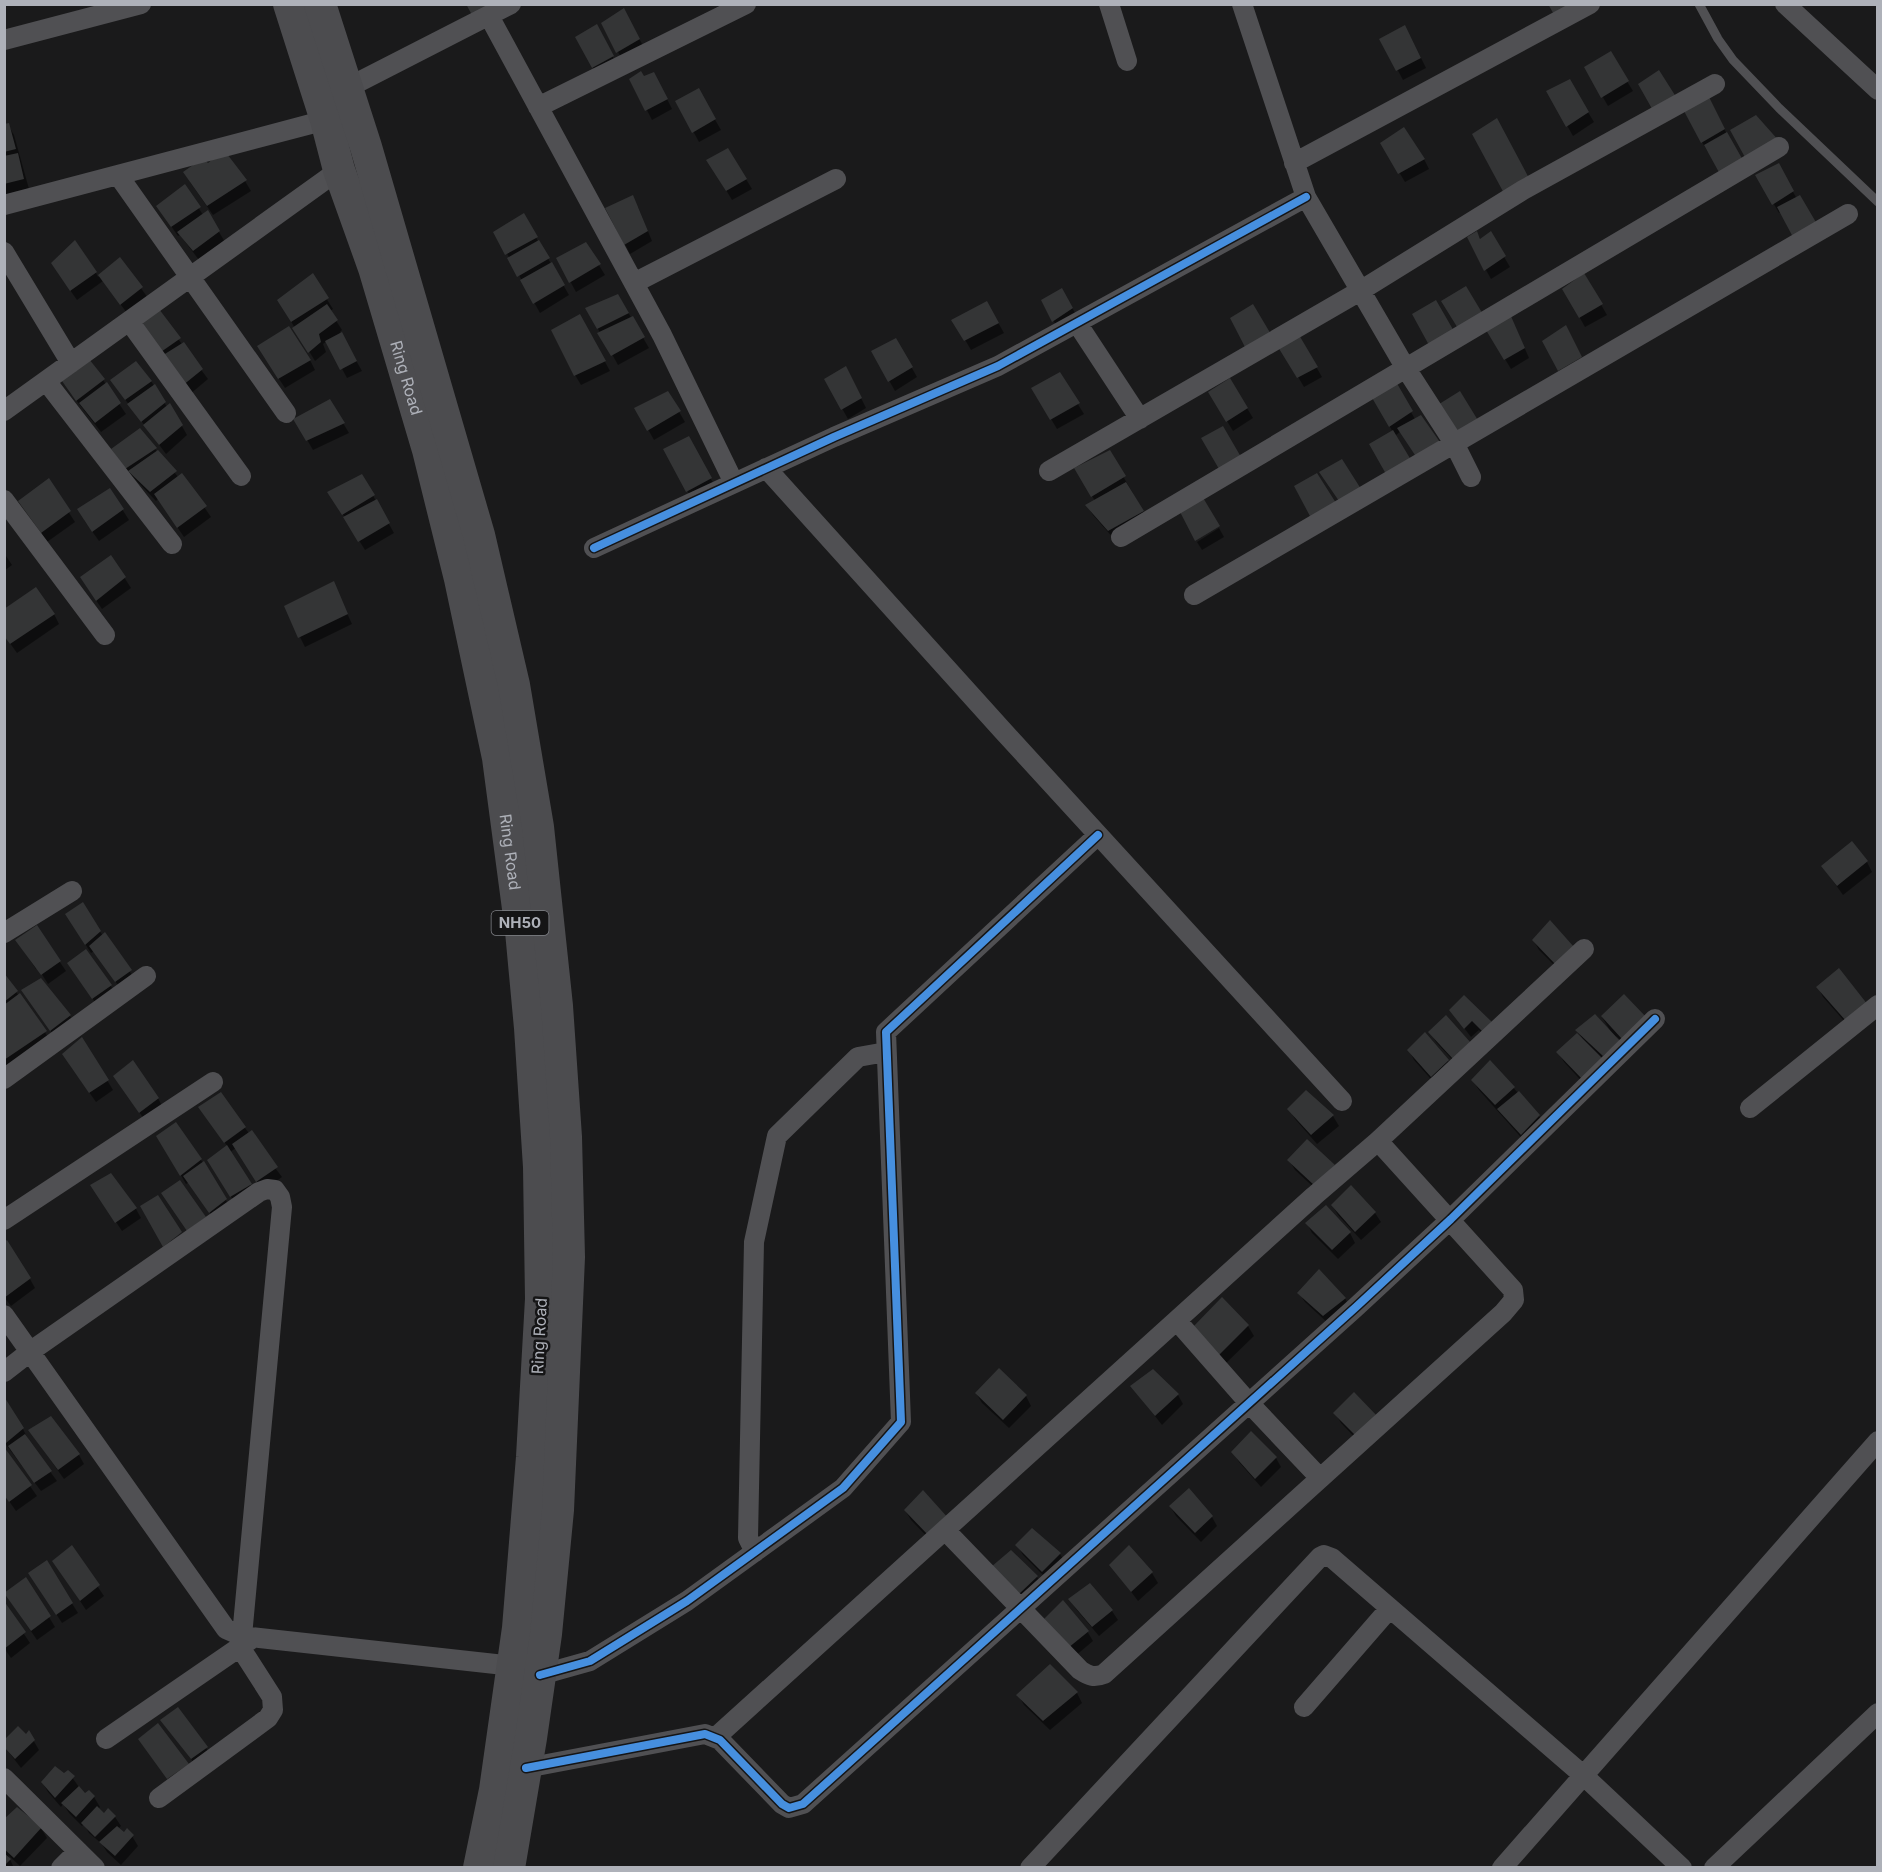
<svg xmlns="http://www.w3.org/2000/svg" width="1882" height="1872" font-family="Inter,sans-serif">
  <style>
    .shadow { fill: #0007 }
    .building { fill: #343536 }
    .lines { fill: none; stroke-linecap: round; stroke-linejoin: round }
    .service { stroke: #505053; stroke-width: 9 }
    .minor { stroke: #505053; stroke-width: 20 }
    .trunk { stroke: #4c4c4f; stroke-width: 32 }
    .cycleway-casing { stroke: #151516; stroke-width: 11 }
    .cycleway { stroke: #468fdf; stroke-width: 8 }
    .labels { text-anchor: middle; stroke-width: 5; stroke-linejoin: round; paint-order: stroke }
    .shield { fill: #151516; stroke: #808288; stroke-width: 1.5 }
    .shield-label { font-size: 15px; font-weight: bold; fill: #aeb1b9 }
    .street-label { font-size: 16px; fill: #aeb1b9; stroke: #151516 }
  </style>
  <rect width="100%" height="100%" fill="#1a1a1b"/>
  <path class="shadow" d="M623 10 645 49 623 61 618 52Z
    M602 35 618 67 598 77 577 37Z
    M1410 36 1426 68 1403 80 1381 39Z
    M1610 54 1633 91 1608 106 1586 68Z
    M644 78 659 83 672 109 652 120 631 79Z
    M1569 81 1594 122 1573 136 1548 92Z
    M698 90 721 130 699 142 677 102Z
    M1714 109 1730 140 1708 152 1702 142Z
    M8 125 14 135 29 189 4 195V126Z
    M1382 144 1424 159 1429 169 1405 182Z
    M1778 165 1797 199 1779 213 1757 175Z
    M208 166 245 181 251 191 213 215 190 182Z
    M714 170 746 179 752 189 732 200Z
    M185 186 203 215 207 212 225 242 199 260 180 235 178 236 164 216Z
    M638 207 652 241 630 254 625 244Z
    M523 215 569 295 540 313 495 232Z
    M1477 233 1481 240 1490 233 1510 267 1491 279 1486 270Z
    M586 244 605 275 576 292 558 259Z
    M120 259 148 298 127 313 103 281 77 300 58 273H96L98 277Z
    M1584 275 1607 315 1585 327 1564 290Z
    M312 276 333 309 330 311 342 330 340 332 362 371 347 378 327 341 323 344 326 352 315 361 284 310Z
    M1062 290 1078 318 1059 331 1043 301Z
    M618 295 649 348 618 365 587 309Z
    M987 303 1004 333 971 350 954 321Z
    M158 312 208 379 189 395 142 324Z
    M580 316 610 371 581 385 575 375Z
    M1515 326 1529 358 1511 369 1488 331Z
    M1299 337 1322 377 1304 387 1281 348Z
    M896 340 917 377 895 391 873 352Z
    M264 356 310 360 315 370 285 388Z
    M1059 374 1084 414 1057 429 1033 389Z
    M851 378 866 408 848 419 826 380Z
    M103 380 126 414 101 432 69 391Z
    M1230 380 1253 418 1233 431 1210 393Z
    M151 381 167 407 170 405 187 435 166 454 118 390Z
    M1394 383 1415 419 1395 436 1373 396Z
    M668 393 685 422 654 440 636 408Z
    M330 401 349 433 313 450 295 419Z
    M688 438 716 488 693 501 665 450Z
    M155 449 179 478 182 475 211 517 184 537 158 499 156 501 133 477 131 478 118 460Z
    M1109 452 1149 521 1115 540 1093 515 1087 506 1095 501 1076 469Z
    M362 476 394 533 365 550 329 492Z
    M48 480 75 522 47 542 26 511Z
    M110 490 129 520 99 541 84 520Z
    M1219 528 1224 537 1202 550 1197 542Z
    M4 553 12 565 4 571Z
    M111 557 131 588 102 609 87 587Z
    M333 583 352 624 305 647 300 637Z
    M54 614 59 624 17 653 4 635Z
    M1867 862 1872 872 1843 895 1823 867Z
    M82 904 103 936 136 980 122 991 94 951 91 953 72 924Z
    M1550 923 1563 974 1539 950 1534 941Z
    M36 927 66 971 48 984 38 968 36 969 17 941Z
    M86 951 117 995 99 1008 75 973Z
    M1839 970 1852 1030 1823 997 1818 987Z
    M4 975 51 1041 9 1071 4 1065Z
    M40 980 70 1016 76 1026 57 1040 23 991Z
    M1624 996 1629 1048 1616 1036 1624 1051 1610 1065 1601 1058 1588 1088 1564 1062 1558 1052 1583 1040 1577 1030 1611 1032 1602 1017Z
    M1464 997 1489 1041 1479 1030 1471 1037 1451 1011Z
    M1446 1017 1460 1068 1436 1042 1430 1032Z
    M82 1039 113 1090 96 1102 69 1064Z
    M1409 1050 1448 1061 1454 1071 1437 1086 1414 1060Z
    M1490 1062 1539 1116 1545 1126 1527 1144 1479 1090 1473 1081Z
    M115 1077 158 1098 163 1108 146 1122Z
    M1306 1092 1333 1116 1339 1126 1317 1144 1295 1119 1289 1109Z
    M206 1117 245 1128 282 1177 263 1191 236 1148 230 1152 256 1194 237 1206 214 1170 228 1147Z
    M158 1136 201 1160 232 1210 216 1222 189 1182 186 1184Z
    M1307 1142 1321 1194 1295 1170 1289 1160Z
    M98 1195 136 1209 141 1218 122 1231Z
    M1332 1205 1375 1213 1381 1222 1361 1240 1338 1215Z
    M1307 1223 1350 1233 1355 1243 1338 1259 1312 1233Z
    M30 1279 35 1288 11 1306 4 1297Z
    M1299 1293 1345 1298 1350 1308 1330 1325 1305 1302Z
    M1222 1299 1248 1326 1254 1336 1223 1366 1199 1339Z
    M1132 1387 1178 1395 1183 1404 1162 1425Z
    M976 1393 1026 1396 1031 1406 1009 1428 982 1403Z
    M1354 1395 1363 1446 1341 1423 1335 1413Z
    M4 1401 23 1429 28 1439 27 1440 57 1481 41 1491 4 1442Z
    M36 1440 79 1455 84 1464 64 1479Z
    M5 1451 37 1496 16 1511 4 1494Z
    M1233 1452 1276 1458 1281 1467 1261 1487 1239 1462Z
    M923 1492 935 1545 911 1520 905 1510Z
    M1170 1506 1212 1517 1217 1526 1201 1542 1176 1516Z
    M1032 1530 1060 1554 1066 1564 1048 1580 1023 1555 1017 1545Z
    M71 1547 104 1596 86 1610 60 1571Z
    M1129 1548 1152 1573 1158 1583 1138 1601 1111 1565Z
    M46 1562 78 1613 62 1623 36 1583Z
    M999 1577H1037L1043 1586 1025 1603Z
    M26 1579 55 1627 37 1640 11 1602Z
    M1070 1600 1112 1611 1118 1620 1099 1636 1076 1609Z
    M4 1604 30 1643 11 1658 4 1648Z
    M1051 1630 1087 1631 1093 1641 1074 1657Z
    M1077 1693 1082 1703 1050 1730 1024 1705 1018 1695Z
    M162 1721 206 1748 212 1757 198 1768Z
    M29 1733 39 1750 21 1768 4 1746Z
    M68 1772 85 1795 94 1797 100 1807 98 1809 105 1815 115 1817 121 1826 118 1829 124 1834 132 1836 138 1846 121 1865 107 1852 102 1844 89 1833 84 1824 82 1826 69 1813 63 1804 61 1807 48 1792 42 1782 64 1775Z
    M4 1821 41 1828 47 1838 20 1866 8 1855 14 1868H4Z"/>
  <path class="building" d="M466 4H492L472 15Z
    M1548 4H1579L1556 18Z
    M624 8 640 39 616 53 601 23Z
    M597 24 614 56 592 68 575 37Z
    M1405 25 1421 58 1396 71 1379 39Z
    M1611 51 1629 81 1601 98 1584 67Z
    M1659 70 1678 100 1655 114 1638 84Z
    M641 71 644 76 654 72 668 99 645 111 629 79Z
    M1570 79 1589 112 1566 127 1546 91Z
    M699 88 716 119 692 133 675 101Z
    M1709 97 1725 129 1701 143 1684 111Z
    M1756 115 1780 142 1747 161 1730 130Z
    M1497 118 1531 182 1506 197 1472 134Z
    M9 123 16 149 4 152V124Z
    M1404 127 1425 159 1398 174 1380 143Z
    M1727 132 1744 162 1721 176 1704 145Z
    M728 148 747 179 726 191 706 160Z
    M224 150 247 180 207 206 183 172 203 158 208 163Z
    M18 153 24 179 4 184V156Z
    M1779 163 1794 191 1772 205 1755 175Z
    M185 184 201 207 171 227 156 206Z
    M633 195 648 231 624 245 605 208Z
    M1800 195 1817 224 1794 239 1777 207Z
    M208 210 220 231 193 251 177 232Z
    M524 213 538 237 505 255 493 232Z
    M1477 231 1480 239 1491 231 1506 256 1484 271 1467 237Z
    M75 240 97 272 70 291 51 263Z
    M539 240 550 258 517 277 507 258Z
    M586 242 601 264 569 283 556 258Z
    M120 257 143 287 120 305 98 275Z
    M552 262 565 285 533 304 520 280Z
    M313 273 329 298 291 322 277 300Z
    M1584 273 1603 304 1579 318 1562 289Z
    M1466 286 1484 316 1459 330 1441 301Z
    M1062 288 1073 308 1052 322 1041 300Z
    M618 294 629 313 597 329 585 308Z
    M1436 300 1455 333 1430 347 1412 314Z
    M987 301 999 323 964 341 951 320Z
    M327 304 338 320 319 334 321 342 308 353 292 328Z
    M1253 304 1272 336 1246 349 1230 318Z
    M159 309 181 338 158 354 140 324Z
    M580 314 606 361 574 376 551 330Z
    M1510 314 1525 348 1504 360 1486 330Z
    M633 316 645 337 611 356 597 333Z
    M1566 325 1582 357 1558 371 1542 341Z
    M289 326 311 360 278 379 257 346Z
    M342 332 357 361 340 370 325 341Z
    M1299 335 1318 367 1297 378 1278 347Z
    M896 338 913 367 888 382 871 351Z
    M184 342 203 369 182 386 160 357Z
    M89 359 105 379 76 401 62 381Z
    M136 361 152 381 125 400 110 380Z
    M846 366 862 398 841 410 824 379Z
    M1060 372 1080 403 1050 420 1031 388Z
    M1230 378 1248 408 1226 422 1208 392Z
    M1395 380 1413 411 1389 427 1371 396Z
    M107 382 121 403 95 423 79 403Z
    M155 384 166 402 141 422 127 404Z
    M668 391 681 411 647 431 634 408Z
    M1460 391 1479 422 1455 437 1436 406Z
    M330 399 345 423 306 441 293 419Z
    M170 403 183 425 159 445 143 425Z
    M1421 415 1442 445 1417 458 1397 428Z
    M1223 426 1241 457 1219 469 1201 438Z
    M140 428 157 448 125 469 111 449Z
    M1393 430 1411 460 1386 474 1369 444Z
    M689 436 712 478 686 492 663 449Z
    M158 450 177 471 150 492 128 471Z
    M1110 450 1126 476 1091 497 1074 468Z
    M1342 459 1361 489 1339 501 1319 472Z
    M182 473 207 506 177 528 154 494Z
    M1317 473 1336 503 1311 518 1294 486Z
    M362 474 375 495 342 515 327 492Z
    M49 478 71 511 41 533 18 501Z
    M1126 482 1144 511 1108 531 1085 505Z
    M110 488 124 509 92 532 77 509Z
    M1202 496 1220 526 1195 541 1178 508Z
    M377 499 390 523 358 542 343 517Z
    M111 555 126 577 96 601 80 577Z
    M334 581 348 614 298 638 284 606Z
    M36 587 55 614 10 644 4 636V609Z
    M1852 841 1868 861 1837 886 1821 866Z
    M83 902 101 931 85 945 65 914Z
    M1550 920 1574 947 1556 965 1532 940Z
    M37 925 61 961 41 975 15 940Z
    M105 932 132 970 115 982 89 946Z
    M86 949 112 985 92 999 67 963Z
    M1839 968 1868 1005 1846 1021 1816 987Z
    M4 973 18 991 4 1002Z
    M41 978 71 1015 50 1031 21 990Z
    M20 993 47 1031 4 1060V1005Z
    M1624 994 1647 1018 1622 1039 1601 1016Z
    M1464 995 1493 1023 1483 1032 1472 1021 1464 1029 1449 1010Z
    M1595 1014 1620 1041 1603 1056 1575 1030Z
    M1446 1015 1471 1043 1453 1059 1428 1032Z
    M1425 1032 1449 1060 1431 1077 1407 1050Z
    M1577 1033 1603 1059 1582 1079 1556 1052Z
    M82 1037 109 1080 89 1093 62 1054Z
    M133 1060 159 1098 139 1113 113 1076Z
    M1490 1060 1515 1087 1495 1105 1471 1080Z
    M1306 1090 1334 1115 1311 1135 1287 1109Z
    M1519 1091 1540 1115 1521 1135 1497 1109Z
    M221 1092 246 1127 224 1143 198 1107Z
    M176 1122 202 1159 180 1176 156 1136Z
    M252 1130 278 1167 256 1182 232 1144Z
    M1307 1139 1335 1165 1315 1186 1287 1160Z
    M227 1145 252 1184 230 1197 207 1160Z
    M204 1161 227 1199 209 1213 183 1176Z
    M111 1173 137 1208 115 1223 90 1185Z
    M180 1180 206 1217 187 1231 161 1193Z
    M1351 1185 1376 1212 1355 1232 1331 1205Z
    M158 1195 182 1232 163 1247 140 1206Z
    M1326 1205 1351 1232 1332 1250 1305 1223Z
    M7 1240 31 1278 4 1298V1242Z
    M1319 1269 1346 1298 1323 1316 1297 1293Z
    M1222 1297 1249 1325 1217 1357 1191 1329Z
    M999 1368 1027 1395 1003 1420 975 1393Z
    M1153 1369 1179 1394 1155 1416 1130 1386Z
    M1354 1392 1379 1418 1357 1437 1333 1413Z
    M5 1398 24 1428 6 1443 5 1441Z
    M51 1416 80 1454 58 1470 28 1430Z
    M1251 1431 1277 1457 1255 1479 1231 1452Z
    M25 1434 52 1471 34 1483 8 1446Z
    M4 1447 32 1485 9 1502 4 1495Z
    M1189 1488 1213 1516 1195 1533 1169 1506Z
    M923 1490 949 1519 929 1536 904 1510Z
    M1032 1528 1061 1553 1042 1572 1015 1545Z
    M72 1545 100 1585 80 1601 52 1561Z
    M1129 1545 1153 1572 1131 1592 1109 1565Z
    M1011 1550 1038 1576 1019 1594 991 1567Z
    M47 1560 73 1603 56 1615 28 1573Z
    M26 1577 51 1616 31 1631 4 1593Z
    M1090 1583 1113 1610 1092 1627 1068 1599Z
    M1063 1600 1089 1631 1068 1648 1043 1620Z
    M4 1601 26 1632 4 1649Z
    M1050 1664 1078 1692 1043 1721 1016 1695Z
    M178 1707 208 1747 191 1759 160 1720Z
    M158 1723 189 1764 167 1779 138 1739Z
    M18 1726 26 1734 29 1730 35 1740 15 1759 4 1747V1740Z
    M55 1766 64 1773 68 1770 75 1776 55 1798 41 1782Z
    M79 1786 85 1793 89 1790 95 1796 76 1817 61 1803Z
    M97 1806 104 1813 108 1808 116 1816 95 1837 81 1823Z
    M17 1807 42 1827 14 1858 4 1849V1819Z
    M117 1826 124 1832 127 1828 134 1835 115 1856 99 1842Z
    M4 1853 11 1859 4 1866Z"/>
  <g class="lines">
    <path class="service" d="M1699 4 1718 39 1733 60 1779 108 1878 202"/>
    <path class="minor" d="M1109 4 1127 61
      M1242 4 1306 197 1405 367 1454 443 1471 477
      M1785 4 1878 90
      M489 16 662 335 734 483
      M4 40 141 4
      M347 88 511 4
      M538 107 746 4
      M1294 163 1590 4
      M118 175 286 413
      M4 205 326 120
      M4 252 71 363
      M634 283 836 179
      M129 321 241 476
      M1077 323 1140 419
      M46 381 172 544
      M4 411 339 170
      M766 468 1004 732 1342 1101
      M1049 471 1360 291 1523 190 1715 84
      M4 500 105 635
      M1121 537 1779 147
      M594 548 834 437 998 366 1306 197
      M1194 595 1848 214
      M4 933 72 891
      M4 1079 146 976
      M1750 1108 1878 1005
      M4 1220 213 1082
      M4 1315 226 1629 242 1636 513 1666
      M1177 1321 1249 1403 1320 1478
      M4 1372 31 1351 259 1192 267 1189 275 1190 280 1197 282 1207 242 1636
      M945 1530 1080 1670C1089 1676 1094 1678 1104 1674L1503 1313 1514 1300 1513 1290 1378 1141
      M755 1552 748 1538 754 1242 777 1136 858 1057 886 1052
      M540 1675 590 1661 687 1601 843 1488 901 1422 886 1032 1098 835
      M1304 1707 1390 1608
      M716 1737 1314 1196 1378 1141 1584 949
      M106 1739 250 1640
      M526 1768 705 1734 720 1740 782 1804 789 1808 803 1804 1356 1307 1451 1219 1655 1019
      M4 1778 95 1868
      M159 1798 268 1718 273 1710 272 1697 240 1647
      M61 1868 78 1851
      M1030 1868 1320 1557 1324 1555 1332 1558 1583 1775 1682 1868
      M1502 1868 1878 1441
      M1714 1868 1878 1713"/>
    <g class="trunk">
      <path id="s1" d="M289 4 326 120 339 170 374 268 428 450 460 579 498 758 521 931 530 1028 539 1167 541 1299 532 1457 518 1628 495 1790 479 1868"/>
      <path d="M320 4 366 147 479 535 514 685 538 827 557 1006 566 1137 569 1257 558 1510 546 1634 531 1738 509 1868"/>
    </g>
    <defs>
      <path id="cycleway" d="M594 548 834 437 998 366 1306 197
        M540 1675 590 1661 687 1601 843 1488 901 1422 886 1032 1098 835
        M526 1768 705 1734 720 1740 782 1804 789 1808 803 1804 1356 1307 1451 1219 1655 1019"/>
    </defs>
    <use href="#cycleway" class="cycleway-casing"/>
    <use href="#cycleway" class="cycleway"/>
  </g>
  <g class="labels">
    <rect class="shield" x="491.5" y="911" width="57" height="24" rx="4.5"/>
    <g class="shield-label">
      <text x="520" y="928">NH50</text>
    </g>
    <g class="street-label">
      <text dy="6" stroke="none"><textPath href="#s1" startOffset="392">Ring Road</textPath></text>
      <text dy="6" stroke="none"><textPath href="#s1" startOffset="878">Ring Road</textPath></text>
      <text transform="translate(539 1336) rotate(-87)" y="6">Ring Road</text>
    </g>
  </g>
  <rect width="1882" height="1872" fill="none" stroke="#aeb1b9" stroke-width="12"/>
</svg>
